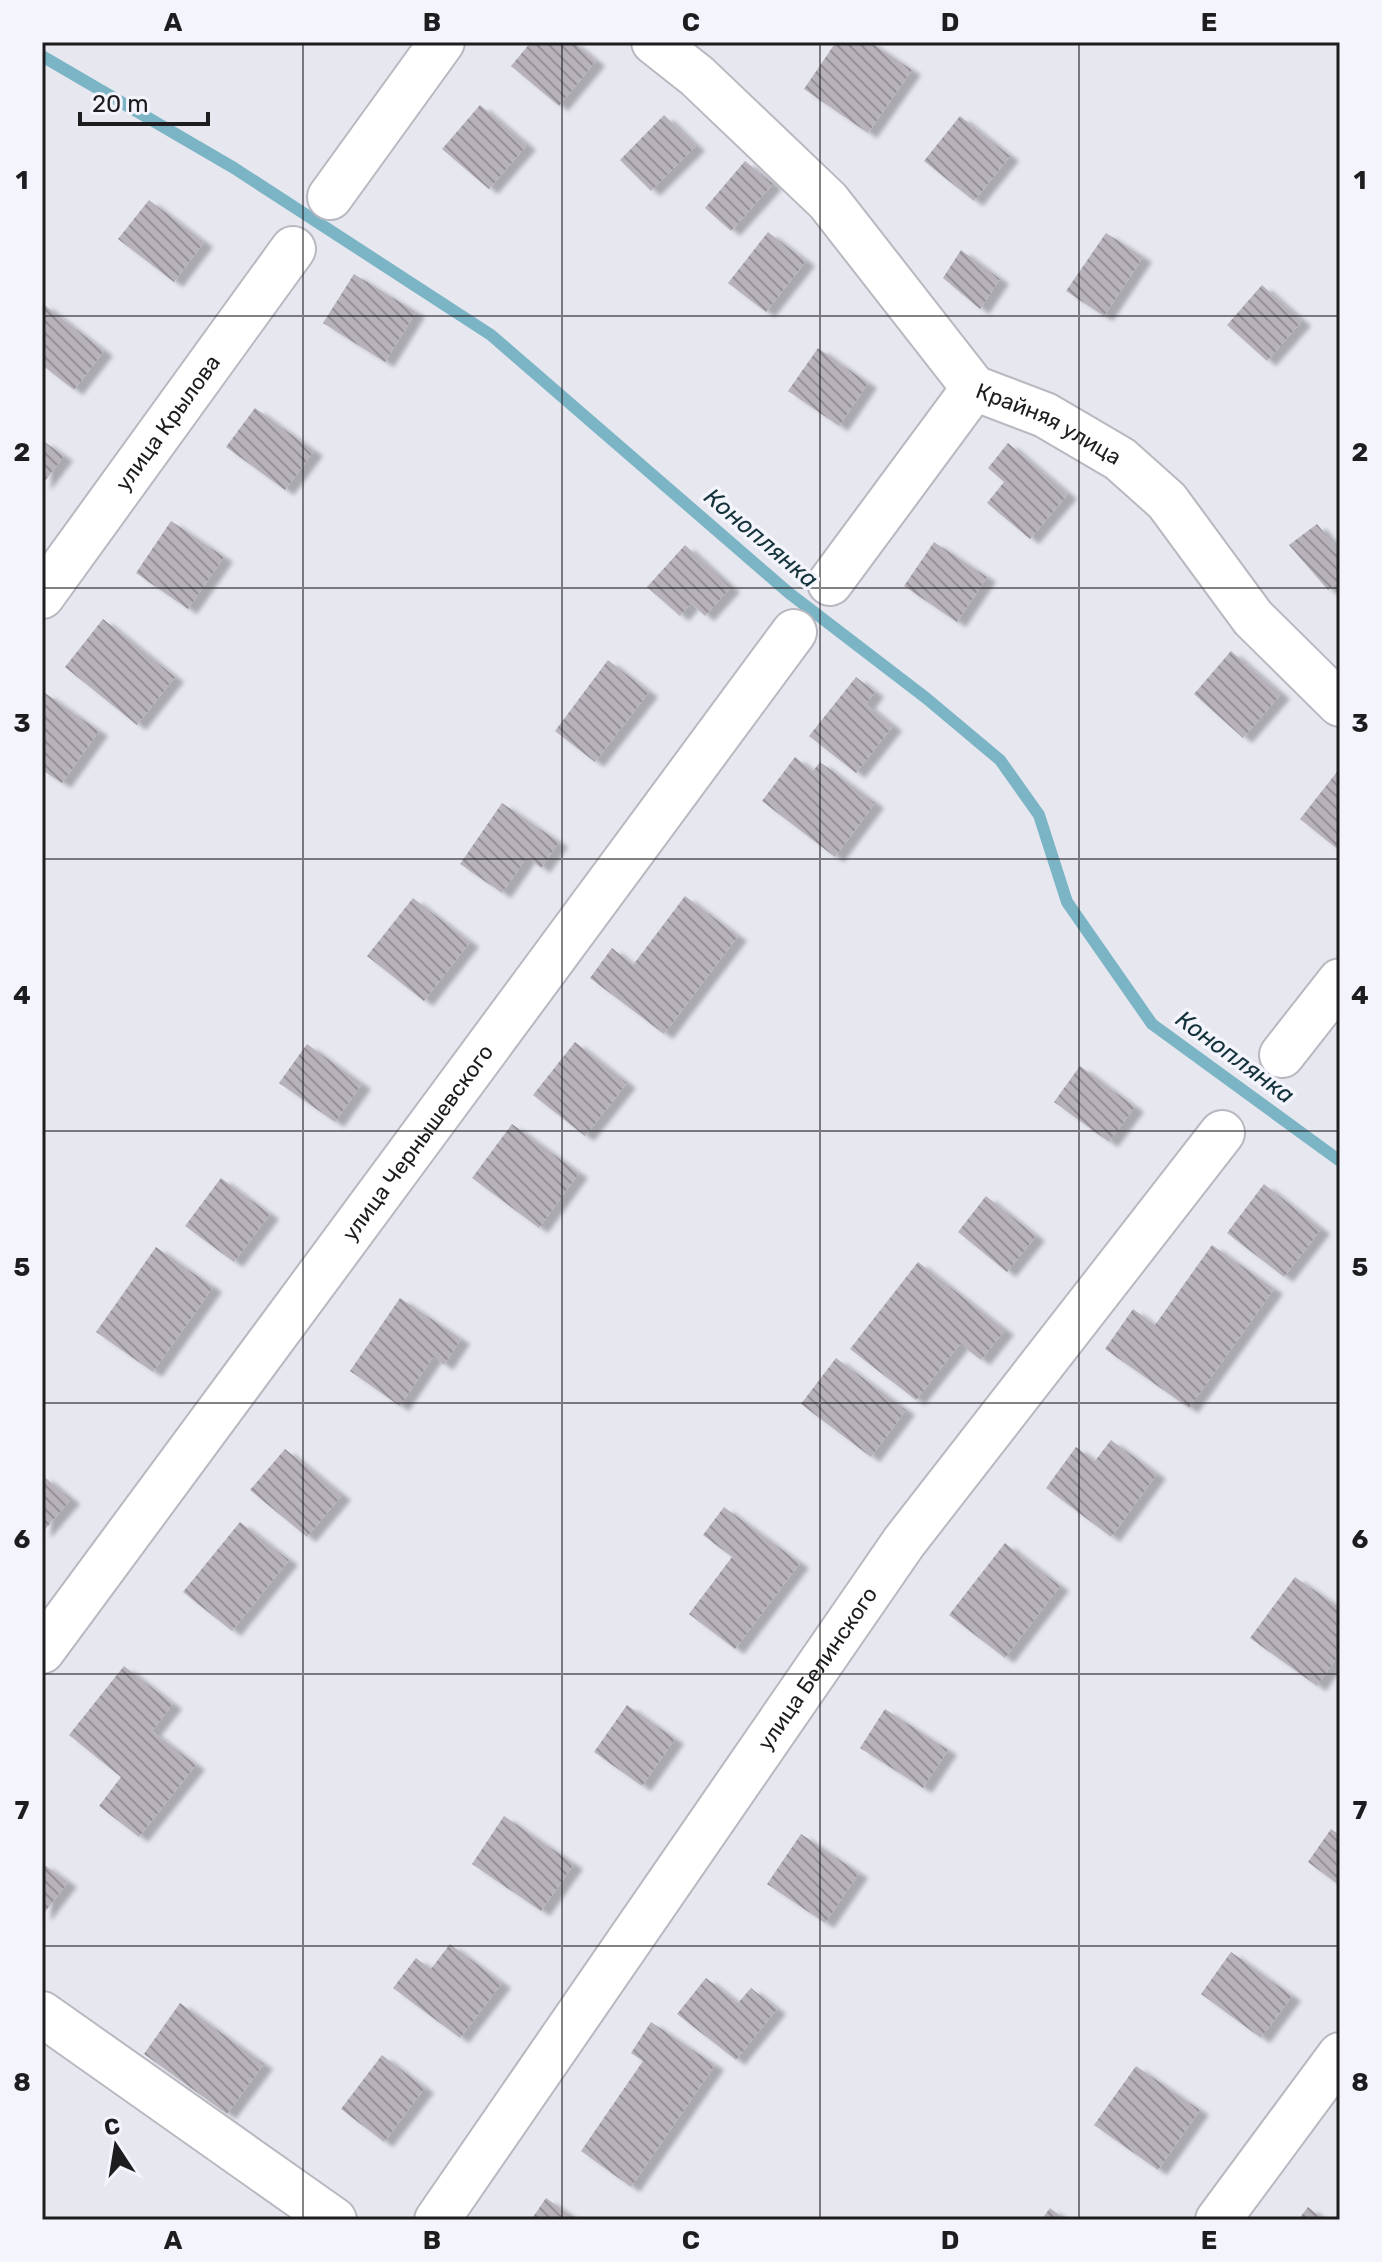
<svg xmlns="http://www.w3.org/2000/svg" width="1382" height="2262" font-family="Rubik,sans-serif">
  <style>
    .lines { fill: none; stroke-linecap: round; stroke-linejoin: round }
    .stream { stroke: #7bb5c5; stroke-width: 12 }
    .building { fill: url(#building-back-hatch); filter: url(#shadow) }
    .street-casing { stroke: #b8b8c0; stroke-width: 48 }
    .street { stroke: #fff; stroke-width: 44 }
    .grid { fill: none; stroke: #1d1d20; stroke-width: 2; stroke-opacity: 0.55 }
    .labels { text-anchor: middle; stroke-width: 7; stroke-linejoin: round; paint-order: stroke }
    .street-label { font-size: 22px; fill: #1d1d20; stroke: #f4f4fd }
    .water-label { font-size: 24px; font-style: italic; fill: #14323a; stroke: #f4f4fd }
    .neatline { fill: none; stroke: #1d1d20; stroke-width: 3 }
    .grid-label { font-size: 26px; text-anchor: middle; font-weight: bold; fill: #1d1d20 }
  </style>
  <defs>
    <pattern id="building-back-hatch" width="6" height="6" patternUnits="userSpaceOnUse" patternTransform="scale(2)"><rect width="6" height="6" fill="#b8b3ba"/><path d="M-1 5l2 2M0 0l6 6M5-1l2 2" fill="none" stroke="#959197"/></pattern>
    <filter id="shadow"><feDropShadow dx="9" dy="5" stdDeviation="2" flood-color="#0004"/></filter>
  </defs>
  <rect width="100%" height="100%" fill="#e6e7ef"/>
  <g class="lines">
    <path class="stream" d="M42 56 234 168 491 335 789 593 926 698 1000 760 1039 815 1067 902 1152 1024 1340 1161"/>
  </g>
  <path class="building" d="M531 42H573L596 61 559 106 511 66Z
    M836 42H870L912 70 868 133 804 89Z
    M480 105 527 145 489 189 442 149Z
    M664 115 696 146 651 191 620 160Z
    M960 116 1010 156 974 201 924 161Z
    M745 161 773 184 731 231 705 208Z
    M149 200 204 242 174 282 118 239Z
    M768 232 806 261 766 312 728 283Z
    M1106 233 1143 257 1104 316 1066 291Z
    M961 250 1000 279 980 309 943 278Z
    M354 274 416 312 385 362 323 323Z
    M1262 285 1302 321 1267 361 1227 325Z
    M42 303 104 351 74 390 42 365Z
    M818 348 868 383 839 426 788 391Z
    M255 408 314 451 285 490 226 447Z
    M42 440 64 456 42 485Z
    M1008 443 1068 494 1030 539 987 503 1004 482 988 468Z
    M171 521 224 557 188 609 136 573Z
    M1317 524 1340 552V580L1328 590 1289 545Z
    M934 542 987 577 957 622 904 586Z
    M685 545 731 587 705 616 691 603 680 616 647 587Z
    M103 619 175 677 137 725 65 667Z
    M1231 651 1281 694 1243 738 1194 694Z
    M608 660 649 692 595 762 555 731Z
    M856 677 875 692 866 704 893 726 856 773 809 736Z
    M45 693 99 731 62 783 42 770V697Z
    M795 757 813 771 820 762 875 803 835 857 762 801Z
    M1340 768V851L1300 819Z
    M502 803 559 842 541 868 527 857 502 893 460 864Z
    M685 896 738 936 664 1034 590 978 612 948 633 965Z
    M413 898 470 942 424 1001 367 956Z
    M575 1042 627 1083 585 1136 533 1095Z
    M307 1044 362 1084 335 1122 279 1083Z
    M1080 1066 1135 1107 1109 1142 1054 1102Z
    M512 1124 579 1173 539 1228 472 1178Z
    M221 1178 270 1214 234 1262 185 1226Z
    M1264 1184 1321 1229 1284 1277 1227 1233Z
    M986 1196 1036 1236 1007 1272 958 1232Z
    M1212 1245 1274 1289 1189 1408 1105 1349 1133 1309 1155 1325Z
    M156 1247 213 1287 153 1372 96 1332Z
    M918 1262 1005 1330 981 1360 960 1344 916 1400 850 1349Z
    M400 1298 461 1339 444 1365 433 1357 400 1406 350 1371Z
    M836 1358 906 1410 871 1457 801 1404Z
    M1111 1440 1157 1474 1111 1537 1046 1488 1076 1447 1095 1461Z
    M285 1449 342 1495 307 1537 250 1490Z
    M42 1475 71 1499 42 1533Z
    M724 1507 800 1563 735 1649 689 1614 732 1557 703 1535Z
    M240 1522 289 1560 232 1631 183 1592Z
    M1005 1543 1060 1586 1005 1658 949 1615Z
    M1295 1577 1340 1608V1653L1317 1686 1250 1638Z
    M124 1666 173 1704 152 1731 196 1765 139 1837 99 1806 121 1777 69 1735Z
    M627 1705 675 1739 642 1786 594 1752Z
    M885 1709 948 1750 923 1788 860 1748Z
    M504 1816 574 1864 541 1911 472 1864Z
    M1331 1829 1340 1835V1886L1308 1862Z
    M801 1834 859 1873 825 1923 767 1884Z
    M42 1863 68 1882 42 1916Z
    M450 1944 502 1983 460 2038 393 1988 416 1958 431 1969Z
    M1231 1952 1292 1996 1261 2038 1201 1994Z
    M706 1978 738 2003 751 1988 777 2009 736 2060 677 2014Z
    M180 2003 264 2064 227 2114 144 2054Z
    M651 2022 715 2065 631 2187 581 2151 643 2061 631 2053Z
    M382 2055 425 2088 384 2142 341 2109Z
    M1136 2066 1200 2110 1158 2170 1094 2125Z
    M546 2198 577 2220H531Z
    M1308 2207 1324 2220H1298Z
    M1050 2208 1066 2220H1041Z"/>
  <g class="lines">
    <defs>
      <g id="street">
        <path id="s1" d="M654 42 697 76 828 201 974 388 1045 415 1120 459 1167 501 1253 618 1340 704"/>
        <path d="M330 197 442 42"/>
        <path d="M830 583 974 388"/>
        <path id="s2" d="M42 596 293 249"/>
        <path d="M1282 1055 1340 981"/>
        <path id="s3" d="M42 1651 794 632"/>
        <path d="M42 2014 334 2220"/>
        <path id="s4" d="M437 2220 904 1542 1222 1133"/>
        <path d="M1218 2220 1340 2055"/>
      </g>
    </defs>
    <use href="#street" class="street-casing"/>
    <use href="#street" class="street"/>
  </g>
  <path class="grid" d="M303 42V2220M562 42V2220M820 42V2220M1079 42V2220M42 316H1340M42 588H1340M42 859H1340M42 1131H1340M42 1403H1340M42 1674H1340M42 1946H1340"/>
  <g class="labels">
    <g class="street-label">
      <text dy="8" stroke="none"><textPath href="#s2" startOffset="214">улица Крылова</textPath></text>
      <text dy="8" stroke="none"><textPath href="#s1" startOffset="556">Крайняя улица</textPath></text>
      <text dy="8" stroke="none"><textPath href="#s3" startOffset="632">улица Чернышевского</textPath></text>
      <text dy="8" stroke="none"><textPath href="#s4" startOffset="670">улица Белинского</textPath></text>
    </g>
    <g class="water-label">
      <text transform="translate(761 538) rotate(40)" y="8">Коноплянка</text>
      <text transform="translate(1235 1057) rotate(36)" y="8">Коноплянка</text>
    </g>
  </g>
  <rect width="1382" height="2262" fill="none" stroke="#f4f4fd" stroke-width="88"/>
  <g transform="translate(116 2146) rotate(348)" stroke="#f4f4fd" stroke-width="6" paint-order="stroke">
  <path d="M0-6L14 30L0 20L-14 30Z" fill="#1d1d20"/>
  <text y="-12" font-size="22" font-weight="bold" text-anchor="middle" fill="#1d1d20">С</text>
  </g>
  <path d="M80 112v12h128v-12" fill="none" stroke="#1d1d20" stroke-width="4"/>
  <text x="92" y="112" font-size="24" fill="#1d1d20" stroke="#f4f4fd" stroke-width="6" paint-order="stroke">20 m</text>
  <rect x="44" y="44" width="1294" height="2174" class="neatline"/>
  <g class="grid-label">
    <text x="173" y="31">A</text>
    <text x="432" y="31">B</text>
    <text x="691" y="31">C</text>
    <text x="950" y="31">D</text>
    <text x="1209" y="31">E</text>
    <text x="22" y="189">1</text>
    <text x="1360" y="189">1</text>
    <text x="22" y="461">2</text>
    <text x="1360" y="461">2</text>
    <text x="22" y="732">3</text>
    <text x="1360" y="732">3</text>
    <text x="22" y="1004">4</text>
    <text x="1360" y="1004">4</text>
    <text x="22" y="1276">5</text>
    <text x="1360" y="1276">5</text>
    <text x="22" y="1548">6</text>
    <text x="1360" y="1548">6</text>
    <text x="22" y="1819">7</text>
    <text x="1360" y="1819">7</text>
    <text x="22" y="2091">8</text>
    <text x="1360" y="2091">8</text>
    <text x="173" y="2249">A</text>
    <text x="432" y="2249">B</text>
    <text x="691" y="2249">C</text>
    <text x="950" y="2249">D</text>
    <text x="1209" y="2249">E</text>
  </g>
</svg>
